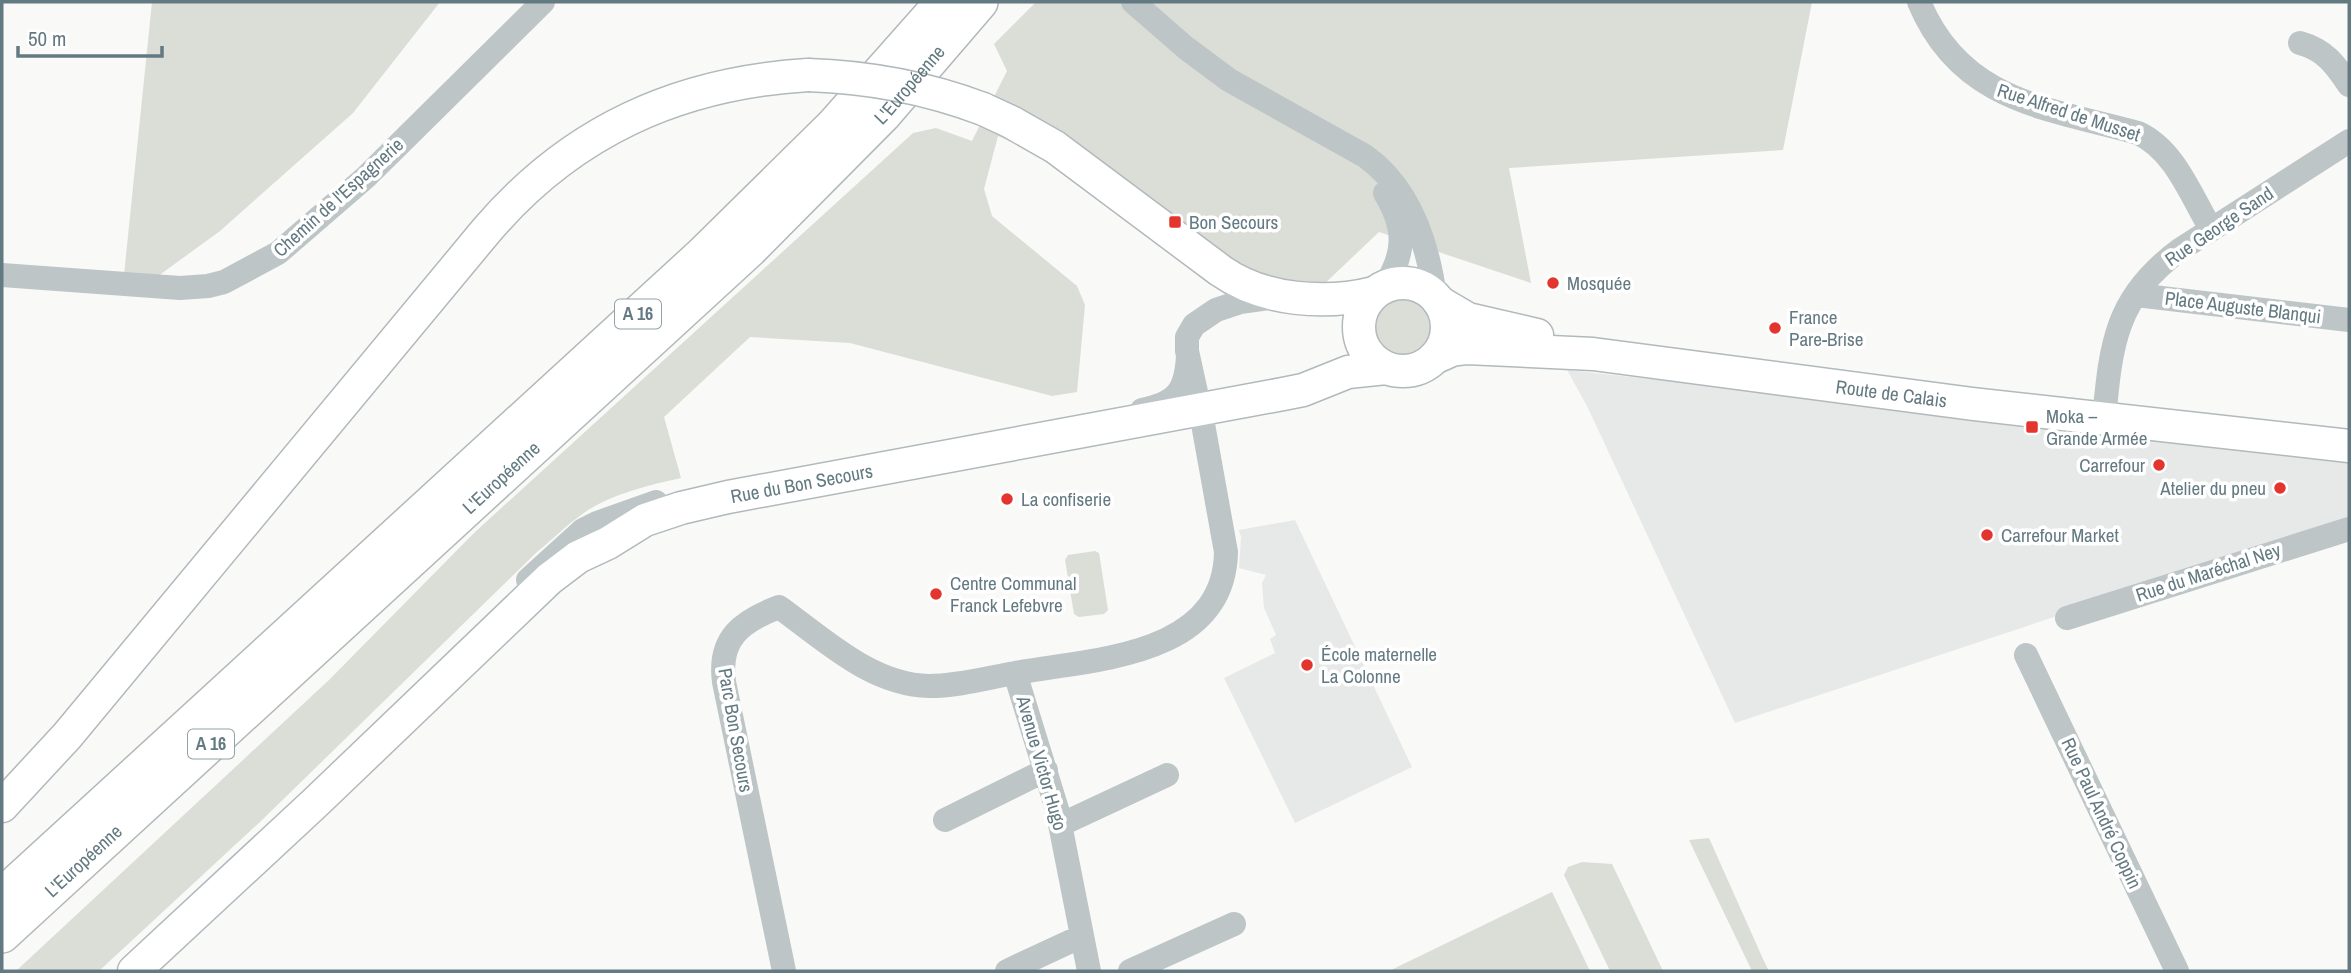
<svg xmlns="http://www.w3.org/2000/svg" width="2351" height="973" font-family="'Archivo Narrow',sans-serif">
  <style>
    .built { fill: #e7e9e8 }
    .green { fill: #daded6 }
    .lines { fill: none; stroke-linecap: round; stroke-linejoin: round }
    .major-casing { stroke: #b1b9bc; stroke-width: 35 }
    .highway-casing { stroke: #b1b8ba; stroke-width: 38 }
    .minor { stroke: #bdc5c7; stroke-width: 24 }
    .major { stroke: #fff; stroke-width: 32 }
    .highway { stroke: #fff; stroke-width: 35 }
    .major-bridge-casing { stroke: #b1b9bc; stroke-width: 35; stroke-linecap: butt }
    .major-bridge { stroke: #fff; stroke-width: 32 }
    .poi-dot { fill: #e3342d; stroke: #fff; stroke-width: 2.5 }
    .labels { text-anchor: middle; stroke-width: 7; stroke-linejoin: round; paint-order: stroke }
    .shield { fill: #fff; stroke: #92a2a8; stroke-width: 2 }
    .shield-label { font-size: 18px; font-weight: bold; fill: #647a82 }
    .street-label { font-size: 19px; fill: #647a82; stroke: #fff }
    .poi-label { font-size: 19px; fill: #647a82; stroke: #fff; text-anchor: start }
  </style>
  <rect width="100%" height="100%" fill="#f9f9f7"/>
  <path class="built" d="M1567 370 2169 435 2349 458V519L1735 723 1587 406Z
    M1295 520 1412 767 1295 823 1224 678 1275 653 1270 639 1276 635 1264 608 1262 583 1266 575 1239 568 1241 537 1239 530Z"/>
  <path class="green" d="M152 2H440L353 113 220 231 154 279 124 275Z
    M1036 2H1812L1783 150 1509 168 1531 283 1379 232 1321 287 1238 292 1209 284 1127 221 1028 149 998 136 984 189 992 216 1077 286 1085 305 1077 392 1052 396 850 343 750 337 664 417 681 478C649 485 616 493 588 510 570 522 554 538 537 552L262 820 99 971H16L329 680 475 532 913 133 936 128 972 141 1007 71 994 44Z
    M1370 328a32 32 0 1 1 64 0a32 32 0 1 1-64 0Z
    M1095 551 1099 553 1108 610 1104 614 1079 617 1074 614 1065 560 1068 555Z
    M1709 838 1763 959 1769 971H1752L1689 840Z
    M1582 862 1612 864 1663 971H1610L1564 875 1568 867Z
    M1552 892 1590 971H1391V970Z"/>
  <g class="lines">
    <defs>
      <g id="major">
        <path d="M983 109 1011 122 1055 147 1221 271C1264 301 1325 305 1374 293"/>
        <circle cx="1403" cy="327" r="44"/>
        <path d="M1439 302 1468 319 1537 335"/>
        <path id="s1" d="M1434 358 1452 350 1467 348 1593 354 1973 404 2349 446"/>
        <path d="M2 806 67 736 486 231C571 131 678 83 808 75"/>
        <path id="s2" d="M134 971 316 802 549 579 578 557 608 543 645 520 681 508 728 497 1283 394 1303 390 1348 372 1386 368"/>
      </g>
      <g id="highway">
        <path d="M2 896 702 255 833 126 943 2"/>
        <path id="s3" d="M2 935 750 249 883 115 980 2"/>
      </g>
    </defs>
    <use href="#major" class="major-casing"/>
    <use href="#highway" class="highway-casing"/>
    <path class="minor" d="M1133 2 1186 48 1229 80 1365 156C1410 188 1428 244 1435 297
      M1919 2C1960 101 2046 108 2138 133 2175 150 2191 196 2211 229
      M2300 43C2325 50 2335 64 2349 85
      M2 275 180 288 208 286 224 282 278 253 366 177 543 2
      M1384 287C1406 253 1406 228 1385 193
      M2136 295 2349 320
      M1142 410C1177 403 1186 391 1188 356
      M2104 419C2111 344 2115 297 2181 249L2349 141
      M528 580 583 530 597 523 656 502
      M2067 618 2349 529
      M2026 655 2177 971
      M945 820 1046 770
      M1060 825 1167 775
      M784 971 724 682C718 638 742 621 779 607 824 639 871 685 929 686 958 686 987 678 1015 673
      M1007 971 1082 936
      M1089 971 1057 809 1015 673C1091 659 1224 658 1226 552L1203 424 1187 351V337L1194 325 1216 310 1240 302 1276 297
      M1130 971 1234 924"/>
    <use href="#major" class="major"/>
    <use href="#highway" class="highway"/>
    <defs>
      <path id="major-bridge" d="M808 75C870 77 925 87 983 109"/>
    </defs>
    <use href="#major-bridge" class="major-bridge-casing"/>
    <use href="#major-bridge" class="major-bridge"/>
  </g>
  <g class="poi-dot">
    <rect x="1168" y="215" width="14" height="14" rx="3.5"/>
    <circle cx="1553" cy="283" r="7"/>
    <circle cx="1775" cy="328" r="7"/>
    <rect x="2025" y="420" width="14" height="14" rx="3.5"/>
    <circle cx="2159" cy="465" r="7"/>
    <circle cx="2280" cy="488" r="7"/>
    <circle cx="1007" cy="499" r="7"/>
    <circle cx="1987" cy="535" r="7"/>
    <circle cx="936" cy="594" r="7"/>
    <circle cx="1307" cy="665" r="7"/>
  </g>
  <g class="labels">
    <g class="shield">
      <rect x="615" y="299.5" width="46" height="29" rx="5"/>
      <rect x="188" y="729.5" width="46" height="29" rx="5"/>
    </g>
    <g class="shield-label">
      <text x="638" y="320">A 16</text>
      <text x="211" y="750">A 16</text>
    </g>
    <g class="street-label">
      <text dy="7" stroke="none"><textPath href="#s3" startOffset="1244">L'Européenne</textPath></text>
      <text transform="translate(2069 112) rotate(18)" y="7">Rue Alfred de Musset</text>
      <text transform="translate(338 197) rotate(-42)" y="7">Chemin de l'Espagnerie</text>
      <text transform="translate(2219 226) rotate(-34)" y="7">Rue George Sand</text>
      <text transform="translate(2243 307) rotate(7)" y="7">Place Auguste Blanqui</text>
      <text dy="7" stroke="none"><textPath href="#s1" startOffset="462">Route de Calais</textPath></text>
      <text dy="7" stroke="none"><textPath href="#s3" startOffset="677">L'Européenne</textPath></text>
      <text dy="7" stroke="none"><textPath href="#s2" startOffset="845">Rue du Bon Secours</textPath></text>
      <text transform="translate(2208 572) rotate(-18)" y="7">Rue du Maréchal Ney</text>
      <text transform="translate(736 730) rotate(80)" y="7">Parc Bon Secours</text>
      <text transform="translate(1042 763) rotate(74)" y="7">Avenue Victor Hugo</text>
      <text transform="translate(2102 813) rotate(65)" y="7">Rue Paul André Coppin</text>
      <text dy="7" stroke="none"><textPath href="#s3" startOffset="110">L'Européenne</textPath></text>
    </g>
    <g class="poi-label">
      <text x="1189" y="229">Bon Secours</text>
      <text x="1567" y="290">Mosquée</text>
      <text x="1789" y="324">France<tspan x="1789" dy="22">Pare-Brise</tspan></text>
      <text x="2046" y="423">Moka –<tspan x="2046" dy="22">Grande Armée</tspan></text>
      <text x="2145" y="472" text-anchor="end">Carrefour</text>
      <text x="2266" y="495" text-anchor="end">Atelier du pneu</text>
      <text x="1021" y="506">La confiserie</text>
      <text x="2001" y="542">Carrefour Market</text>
      <text x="950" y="590">Centre Communal<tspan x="950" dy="22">Franck Lefebvre</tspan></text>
      <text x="1321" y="661">École maternelle<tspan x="1321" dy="22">La Colonne</tspan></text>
    </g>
  </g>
  <rect width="2351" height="973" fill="none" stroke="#647a82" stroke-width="7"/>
  <path d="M18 46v10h144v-10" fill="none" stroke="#647a82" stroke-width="3.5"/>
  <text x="28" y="46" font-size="21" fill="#647a82" stroke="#ffffff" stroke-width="5" paint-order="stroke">50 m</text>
</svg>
